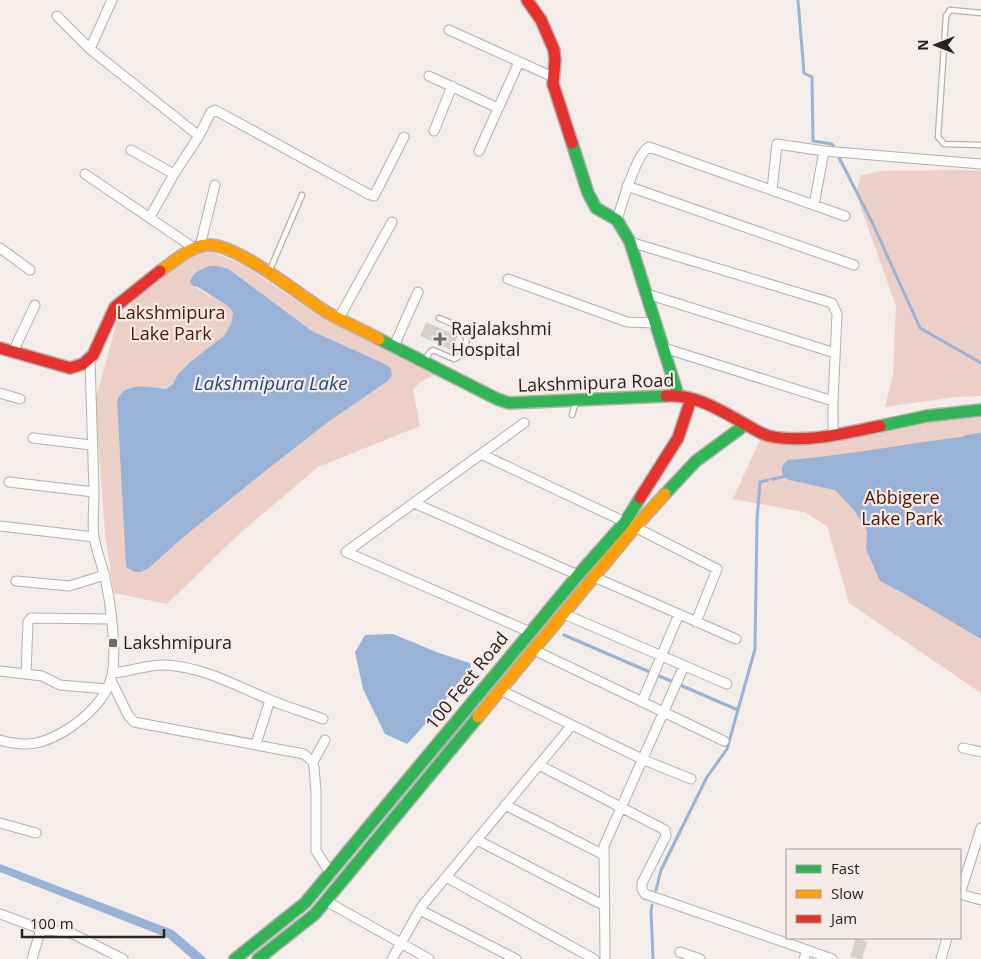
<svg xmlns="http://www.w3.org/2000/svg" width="981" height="959" font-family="'Open Sans',sans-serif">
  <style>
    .green { fill: #ecd0c8; fill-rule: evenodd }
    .water { fill: #99b2d7 }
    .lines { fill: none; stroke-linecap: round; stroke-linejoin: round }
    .stream { stroke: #99b2d7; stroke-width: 3 }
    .building { fill: #d4cecc }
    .lane-casing { stroke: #b5b0af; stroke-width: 7 }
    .street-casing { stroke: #b5b0af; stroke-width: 11 }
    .fast-casing { stroke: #b5b0af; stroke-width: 14 }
    .slow-casing { stroke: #b5b0af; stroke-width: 14 }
    .jam-casing { stroke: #b5b0af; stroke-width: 14 }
    .path { stroke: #dcdada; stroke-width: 2; stroke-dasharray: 4 4; stroke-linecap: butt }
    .lane { stroke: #fdfcfc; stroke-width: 4.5 }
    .street { stroke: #fdfcfc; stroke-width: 9 }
    .fast { stroke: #30b455; stroke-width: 11 }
    .slow { stroke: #ff9f0a; stroke-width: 11 }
    .jam { stroke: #e5322d; stroke-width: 11 }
    .poi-dot { fill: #6f6a67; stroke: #f7ebe7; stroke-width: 2 }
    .labels { text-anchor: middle; stroke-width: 4.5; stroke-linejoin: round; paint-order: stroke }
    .park-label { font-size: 18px; fill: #531403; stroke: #f7ebe7 }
    .poi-label { font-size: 18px; fill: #272321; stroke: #f7ebe7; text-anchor: start }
    .street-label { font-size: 18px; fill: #272321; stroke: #f7ebe7 }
    .water-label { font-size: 19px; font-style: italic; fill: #1a4a8c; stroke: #f7ebe7 }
  </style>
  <rect width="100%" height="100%" fill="#f4edea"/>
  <path class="green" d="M961 170 981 171V396L955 397 885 407 893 375 896 306 856 194 861 175 882 171Z
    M206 249 247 267 319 316 435 375 420 382 413 390 420 426 318 467 239 534 167 604 114 593 105 534 95 401 117 322 150 282ZM223 267 234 272 312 331 387 365 392 372 388 381 328 422 259 476 180 540 149 568 126 567 117 401 160 388C174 391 177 375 185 366 197 354 215 348 225 335 230 328 232 321 233 312L229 307 195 287 190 282C192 268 212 269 223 267Z
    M981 415V693L849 603 827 526 804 512 733 499 760 440 788 444 878 433 927 422Z"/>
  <path class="water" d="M211 266H217L229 269 312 331 387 365 391 369 392 375 388 381 328 422 259 476 180 540 149 568 140 572H135L126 567 117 401C124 381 149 387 166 389L173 384 178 374 190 362 224 336 231 324 233 312 229 307 198 287 193 286 190 282C192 272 203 268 211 266Z
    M981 435V639L903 593 880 581 866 549 867 531 854 510 835 490 789 480C780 476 779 466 788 460 853 455 916 441 981 435Z
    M393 634 439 653 470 663 471 667 431 718 407 744 385 734 363 689 355 652 365 635Z
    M0 864 173 930 207 959H192L168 938 0 872Z"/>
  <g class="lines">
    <path class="stream" d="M798 0 804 73 812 77 813 141 832 144 872 222 920 328 981 363
      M965 437 981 434
      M564 635 738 710
      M656 890 661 870 707 777 727 749 755 649 757 520 760 482 787 476
      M652 905 651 911 653 959"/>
  </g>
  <path class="building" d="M426 322 458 336 452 350 420 336Z
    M856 938 867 942 862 959 850 957Z"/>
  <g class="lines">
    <defs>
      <path id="lane" d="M981 13 950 10 946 16 938 137 944 144 981 145
        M269 272 302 195
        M425 360 430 352 433 350 454 359C460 357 463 354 465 348 472 330 451 323 439 318
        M572 415 575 405 579 402"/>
      <path id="street" d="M57 16 90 49 199 136 174 174 150 217
        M449 30 553 77
        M90 49 112 0
        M429 76 498 108
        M434 131 452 86
        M199 136 211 112 215 110 370 195 374 196 404 137
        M131 150 174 174
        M479 151 519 62
        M824 151 981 164
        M85 174 194 248
        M627 186 854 265
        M772 190 777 144 824 151 814 205
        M617 220C622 204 636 154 649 147L845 216
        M630 242 832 303 837 314 833 401V435
        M200 246 215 185
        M0 248 30 270
        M508 279 627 322 655 323
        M647 294 835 353
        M339 318 392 222
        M394 346 418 292
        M664 348 833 401
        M13 352 35 305
        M0 393 20 399
        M33 438 91 445
        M481 454 625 522 717 569 696 622
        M9 482 94 492
        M414 503 578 575
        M0 526 94 537
        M346 552 524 423
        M346 552 530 632
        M594 577 736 639
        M16 581 69 586 105 575
        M564 614 727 684
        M534 650 724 741
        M0 671 42 676 60 685 106 689
        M112 673C131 672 147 664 166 665 202 667 235 685 268 699 286 707 305 712 323 719
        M26 674 28 622 31 618 111 619
        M111 680 128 715 134 722 304 754 313 762 314 768 316 791V851L331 874
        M500 690 644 760 691 779
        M642 702 679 614
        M0 740C27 748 44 744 68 729 85 718 105 700 111 679 118 656 110 597 104 574 101 562 96 549 94 537 92 523 94 507 94 492 93 448 91 404 90 359
        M256 744 270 700
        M963 748 981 752
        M313 762 325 740
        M539 765 665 830 666 836 642 883V889L645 894 807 950 804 959
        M505 805 604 855
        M0 823 36 833
        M981 828 960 894 981 900
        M477 840 605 906
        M446 877 594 959
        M326 901 429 959
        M420 910 516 959
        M0 914 41 929 71 933 123 959
        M807 950 832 959
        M680 952 700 959
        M32 959 41 929
        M392 959 422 906 572 725
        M605 959 604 846 684 666
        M941 959 947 938"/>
      <path id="fast" d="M572 143 588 193 596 208 617 220 630 242 678 395
        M379 339 497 399 509 403 666 396
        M880 426 927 416 981 410
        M665 494 696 461 745 425
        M235 959 305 903 578 575 625 522 640 498
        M258 959 315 914 478 717"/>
      <path id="slow" d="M160 271C174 262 189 247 206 245 236 242 300 296 328 313 344 322 362 330 379 339
        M478 717 635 527 665 494"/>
      <path id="jam" d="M527 0 541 20 554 50 555 60 553 84 572 143
        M0 348 70 368 83 364 93 355 115 307 160 271
        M666 396C695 394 720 410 745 424 752 428 761 434 769 436 805 444 845 433 880 426
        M640 498 678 438 691 399"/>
    </defs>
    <use href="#lane" class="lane-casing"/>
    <use href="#street" class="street-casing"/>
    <use href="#fast" class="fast-casing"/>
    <use href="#slow" class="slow-casing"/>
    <use href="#jam" class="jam-casing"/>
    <path class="path" d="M835 446 981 422
      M811 449C794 450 773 448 767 467L770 481 782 489 796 491 824 501 834 509 846 530 855 582 869 596 903 613 930 634 981 666"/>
    <use href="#lane" class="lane"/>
    <use href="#street" class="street"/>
    <use href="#fast" class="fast"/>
    <use href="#slow" class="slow"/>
    <use href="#jam" class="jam"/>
  </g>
  <g class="poi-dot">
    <path d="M437.5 331.5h5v5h5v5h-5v5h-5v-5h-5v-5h5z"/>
    <rect x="108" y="638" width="10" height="10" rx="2.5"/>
  </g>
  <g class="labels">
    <g class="park-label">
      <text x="171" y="319">Lakshmipura<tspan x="171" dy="21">Lake Park</tspan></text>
      <text x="902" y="504">Abbigere<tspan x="902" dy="21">Lake Park</tspan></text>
    </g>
    <g class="poi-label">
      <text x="451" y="335">Rajalakshmi<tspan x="451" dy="21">Hospital</tspan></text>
      <text x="123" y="649">Lakshmipura</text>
    </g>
    <g class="street-label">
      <text transform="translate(596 383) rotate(-2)" y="6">Lakshmipura Road</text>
      <text transform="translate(467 681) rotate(-51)" y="6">100 Feet Road</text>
    </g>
    <g class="water-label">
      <text x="271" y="390">Lakshmipura Lake</text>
    </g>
  </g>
  <rect x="786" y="849" width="175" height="90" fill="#f7ebe7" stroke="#a49b98"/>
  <rect x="796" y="865" width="25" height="8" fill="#30b455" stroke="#a49b98"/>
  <text x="831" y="874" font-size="15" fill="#272321">Fast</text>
  <rect x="796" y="890" width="25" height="8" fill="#ff9f0a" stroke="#a49b98"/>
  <text x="831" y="899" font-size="15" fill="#272321">Slow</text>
  <rect x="796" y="915" width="25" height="8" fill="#e5322d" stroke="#a49b98"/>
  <text x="831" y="924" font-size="15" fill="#272321">Jam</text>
  <g transform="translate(936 45) rotate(270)" stroke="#f7ebe7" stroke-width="4" paint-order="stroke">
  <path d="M0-4L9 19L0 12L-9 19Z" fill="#272321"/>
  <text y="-8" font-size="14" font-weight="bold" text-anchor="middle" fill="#272321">N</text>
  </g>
  <path d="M22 929v8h142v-8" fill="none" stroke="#272321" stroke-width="2.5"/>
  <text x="30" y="929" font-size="15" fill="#272321" stroke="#f7ebe7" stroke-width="4" paint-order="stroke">100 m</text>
</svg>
